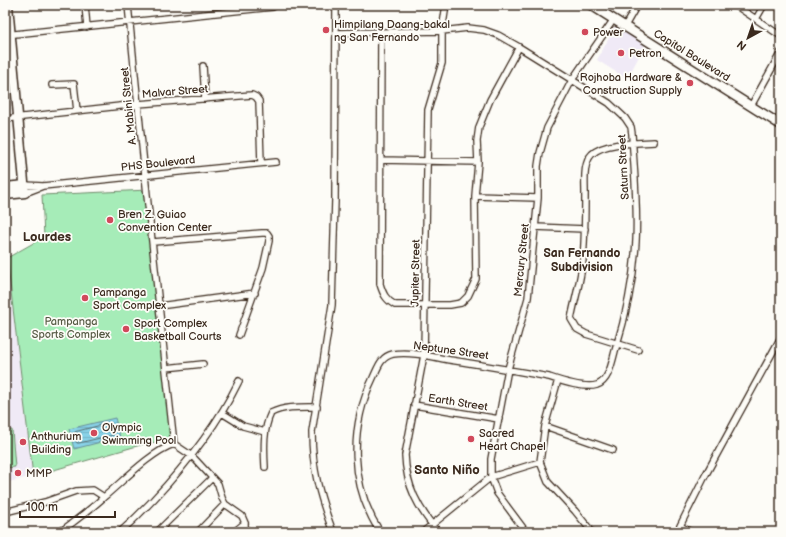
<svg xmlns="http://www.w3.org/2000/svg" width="786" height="537" font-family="'Balsamiq Sans',sans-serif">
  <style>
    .built { fill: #f0eaf6 }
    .green { fill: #a6ecb8; stroke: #708b6b }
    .water { fill: url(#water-rules); stroke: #698f97 }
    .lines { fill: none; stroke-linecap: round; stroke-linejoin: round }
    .shore { stroke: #5a6d6f; stroke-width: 1 }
    .street-casing { stroke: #3b2a1e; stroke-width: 8 }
    .secondary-casing { stroke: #3b2a1e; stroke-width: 11 }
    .street { stroke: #fdfcf7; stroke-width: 5.5 }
    .secondary { stroke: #fdfcf7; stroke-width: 8 }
    .poi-dot { fill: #d1495b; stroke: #fdfcf7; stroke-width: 1.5 }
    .labels { text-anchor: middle; stroke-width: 3.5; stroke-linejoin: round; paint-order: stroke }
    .poi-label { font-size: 11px; fill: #3b2a1e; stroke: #fdfcf7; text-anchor: start }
    .street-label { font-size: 11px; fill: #3b2a1e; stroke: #fdfcf7 }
    .park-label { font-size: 11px; fill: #565a44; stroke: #fdfcf7 }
    .neighbourhood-label { font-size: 12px; font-weight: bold; fill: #3b2a1e; stroke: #fdfcf7 }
    .quarter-label { font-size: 13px; font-weight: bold; fill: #3b2a1e; stroke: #fdfcf7 }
  </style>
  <defs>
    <pattern id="water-rules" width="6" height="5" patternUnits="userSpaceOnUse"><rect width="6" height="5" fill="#88d2e8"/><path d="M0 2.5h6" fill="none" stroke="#76b4c7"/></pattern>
  </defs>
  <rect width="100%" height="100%" fill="#fdfcf7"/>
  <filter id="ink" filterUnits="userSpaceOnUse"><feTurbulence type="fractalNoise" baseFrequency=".025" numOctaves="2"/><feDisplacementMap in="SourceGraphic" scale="8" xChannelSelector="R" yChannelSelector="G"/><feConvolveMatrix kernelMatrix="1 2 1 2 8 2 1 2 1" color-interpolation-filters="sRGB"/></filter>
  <g filter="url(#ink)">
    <path class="built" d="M616 25 645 45 627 79 597 60Z
      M5 244 33 476 5 483Z"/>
    <path class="green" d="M148 190 173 439 144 444 33 476 7 258 44 237 42 195Z
      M12 430 15 467 5 468V431Z"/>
    <path class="water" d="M115 418 120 437 74 449 69 429Z"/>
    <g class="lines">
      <path class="shore" d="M110 423 112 424 114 433 113 435 79 443H77L74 434 75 432Z"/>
      <defs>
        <path id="street" d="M85 5 87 27
          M128 5 147 195 174 444
          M735 5 781 36
          M756 19 764 5
          M625 26 637 5
          M381 32 380 284C383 294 386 300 395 305H450L461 303 468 296 476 279 475 196 478 162 477 141 479 127 490 100 519 47
          M336 33 442 31 468 28 484 30 498 35 519 47 609 103 625 118 631 127 632 134C634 169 638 205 636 241 634 278 626 316 615 351 612 362 609 381 597 385 584 389 561 381 549 377 516 371 483 365 450 360 433 357 411 351 393 354 380 357 378 368 373 378 349 428 350 485 380 532
          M5 35 273 7 275 5
          M203 66 205 99
          M52 85 74 84 77 111
          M751 106 781 52
          M5 119 138 104 252 95 256 97 259 101 261 163
          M381 160 478 162
          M25 185 43 186 276 162
          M25 193 43 186
          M475 196 538 198
          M535 227 585 229
          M153 242 262 233H267L269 236V241L263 268 239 335
          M159 306 255 293
          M638 350 586 334 577 329 571 319C575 299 581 279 583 259 585 237 585 214 585 192 585 181 583 163 592 154 605 142 637 143 654 142
          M166 368 203 364
          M558 380 545 426 540 462 548 482 575 511 592 532
          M414 405 499 419
          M222 413 243 426 265 432
          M545 426 613 450
          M174 444 192 456 218 484 222 498 225 504 242 516 245 523V532
          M265 467C264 449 263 429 271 413 285 406 302 407 317 407
          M5 512 45 502 76 491 93 490 104 497
          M680 526 691 532
          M60 532C75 521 90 510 104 497 123 481 151 452 174 444
          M120 532C132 522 142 511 153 500 187 464 217 426 239 381
          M157 532 212 478
          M198 532 225 504
          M234 532 245 523
          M333 532C320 497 312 470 312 432L332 305 335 200 336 5
          M423 532 491 477 540 462
          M438 532C418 508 406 486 405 455L424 355 428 110 442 63V31L446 5
          M526 532 497 493 491 477V459L508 369 528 298 538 198V166L540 153 547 128 572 80 614 19
          M677 532 705 476 781 337"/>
        <path id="secondary" d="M591 5 781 125
          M5 187 25 185
          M5 195 25 193 8 5"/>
      </defs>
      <use href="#street" class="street-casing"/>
      <use href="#secondary" class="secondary-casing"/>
      <use href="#street" class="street"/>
      <use href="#secondary" class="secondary"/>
    </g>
  </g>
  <g class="poi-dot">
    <circle cx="326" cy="30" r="4"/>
    <circle cx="585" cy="32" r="4"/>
    <circle cx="621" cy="53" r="4"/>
    <circle cx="690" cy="83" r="4"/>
    <circle cx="110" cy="220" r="4"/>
    <circle cx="85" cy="298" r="4"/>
    <circle cx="126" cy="329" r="4"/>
    <circle cx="94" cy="433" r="4"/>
    <circle cx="471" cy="439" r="4"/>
    <circle cx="23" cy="442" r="4"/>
    <circle cx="18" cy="473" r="4"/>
  </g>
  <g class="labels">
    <g class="poi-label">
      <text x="334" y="28">Himpilang Daang-bakal<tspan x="334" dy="13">ng San Fernando</tspan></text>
      <text x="593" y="36">Power</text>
      <text x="629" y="57">Petron</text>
      <text x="682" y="81" text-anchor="end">Rojhoba Hardware &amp;<tspan x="682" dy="13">Construction Supply</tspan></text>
      <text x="118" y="218">Bren Z. Guiao<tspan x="118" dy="13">Convention Center</tspan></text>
      <text x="93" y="296">Pampanga<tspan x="93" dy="13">Sport Complex</tspan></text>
      <text x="134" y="327">Sport Complex<tspan x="134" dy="13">Basketball Courts</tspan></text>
      <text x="102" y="431">Olympic<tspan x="102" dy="13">Swimming Pool</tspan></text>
      <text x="479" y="437">Sacred<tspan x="479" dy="13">Heart Chapel</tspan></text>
      <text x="31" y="440">Anthurium<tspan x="31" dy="13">Building</tspan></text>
      <text x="26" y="477">MMP</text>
    </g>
    <g class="street-label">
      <text transform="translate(692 55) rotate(32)" y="4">Capitol Boulevard</text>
      <text transform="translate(175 91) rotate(-5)" y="4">Malvar Street</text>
      <text transform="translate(128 106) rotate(-96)" y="4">A. Mabini Street</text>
      <text transform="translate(158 163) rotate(-6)" y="4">PHS Boulevard</text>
      <text transform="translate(623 167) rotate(-93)" y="4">Saturn Street</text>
      <text transform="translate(521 260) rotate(-84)" y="4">Mercury Street</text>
      <text transform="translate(415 273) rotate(-89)" y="4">Jupiter Street</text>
      <text transform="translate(451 350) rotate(8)" y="4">Neptune Street</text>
      <text transform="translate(458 402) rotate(9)" y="4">Earth Street</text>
    </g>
    <g class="park-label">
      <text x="71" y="325">Pampanga<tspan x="71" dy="13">Sports Complex</tspan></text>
    </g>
    <g class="neighbourhood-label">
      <text x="582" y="257">San Fernando<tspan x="582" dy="14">Subdivision</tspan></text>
    </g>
    <g class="quarter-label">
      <text x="47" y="241">Lourdes</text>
      <text x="447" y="474">Santo Niño</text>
    </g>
  </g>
  <rect width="786" height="537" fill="none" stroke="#fdfcf7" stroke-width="20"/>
  <rect x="10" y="10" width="766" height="517" fill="none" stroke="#3b2a1e" stroke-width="1.5" filter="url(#ink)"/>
  <g transform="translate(748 38) rotate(220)" stroke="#fdfcf7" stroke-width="3" paint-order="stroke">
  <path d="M0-3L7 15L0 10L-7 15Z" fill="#3b2a1e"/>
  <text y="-6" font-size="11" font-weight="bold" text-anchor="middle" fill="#3b2a1e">N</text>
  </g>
  <path d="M20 511v6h95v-6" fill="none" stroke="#3b2a1e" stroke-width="2"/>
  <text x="26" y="511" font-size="12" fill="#3b2a1e" stroke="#fdfcf7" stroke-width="3" paint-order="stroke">100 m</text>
</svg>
